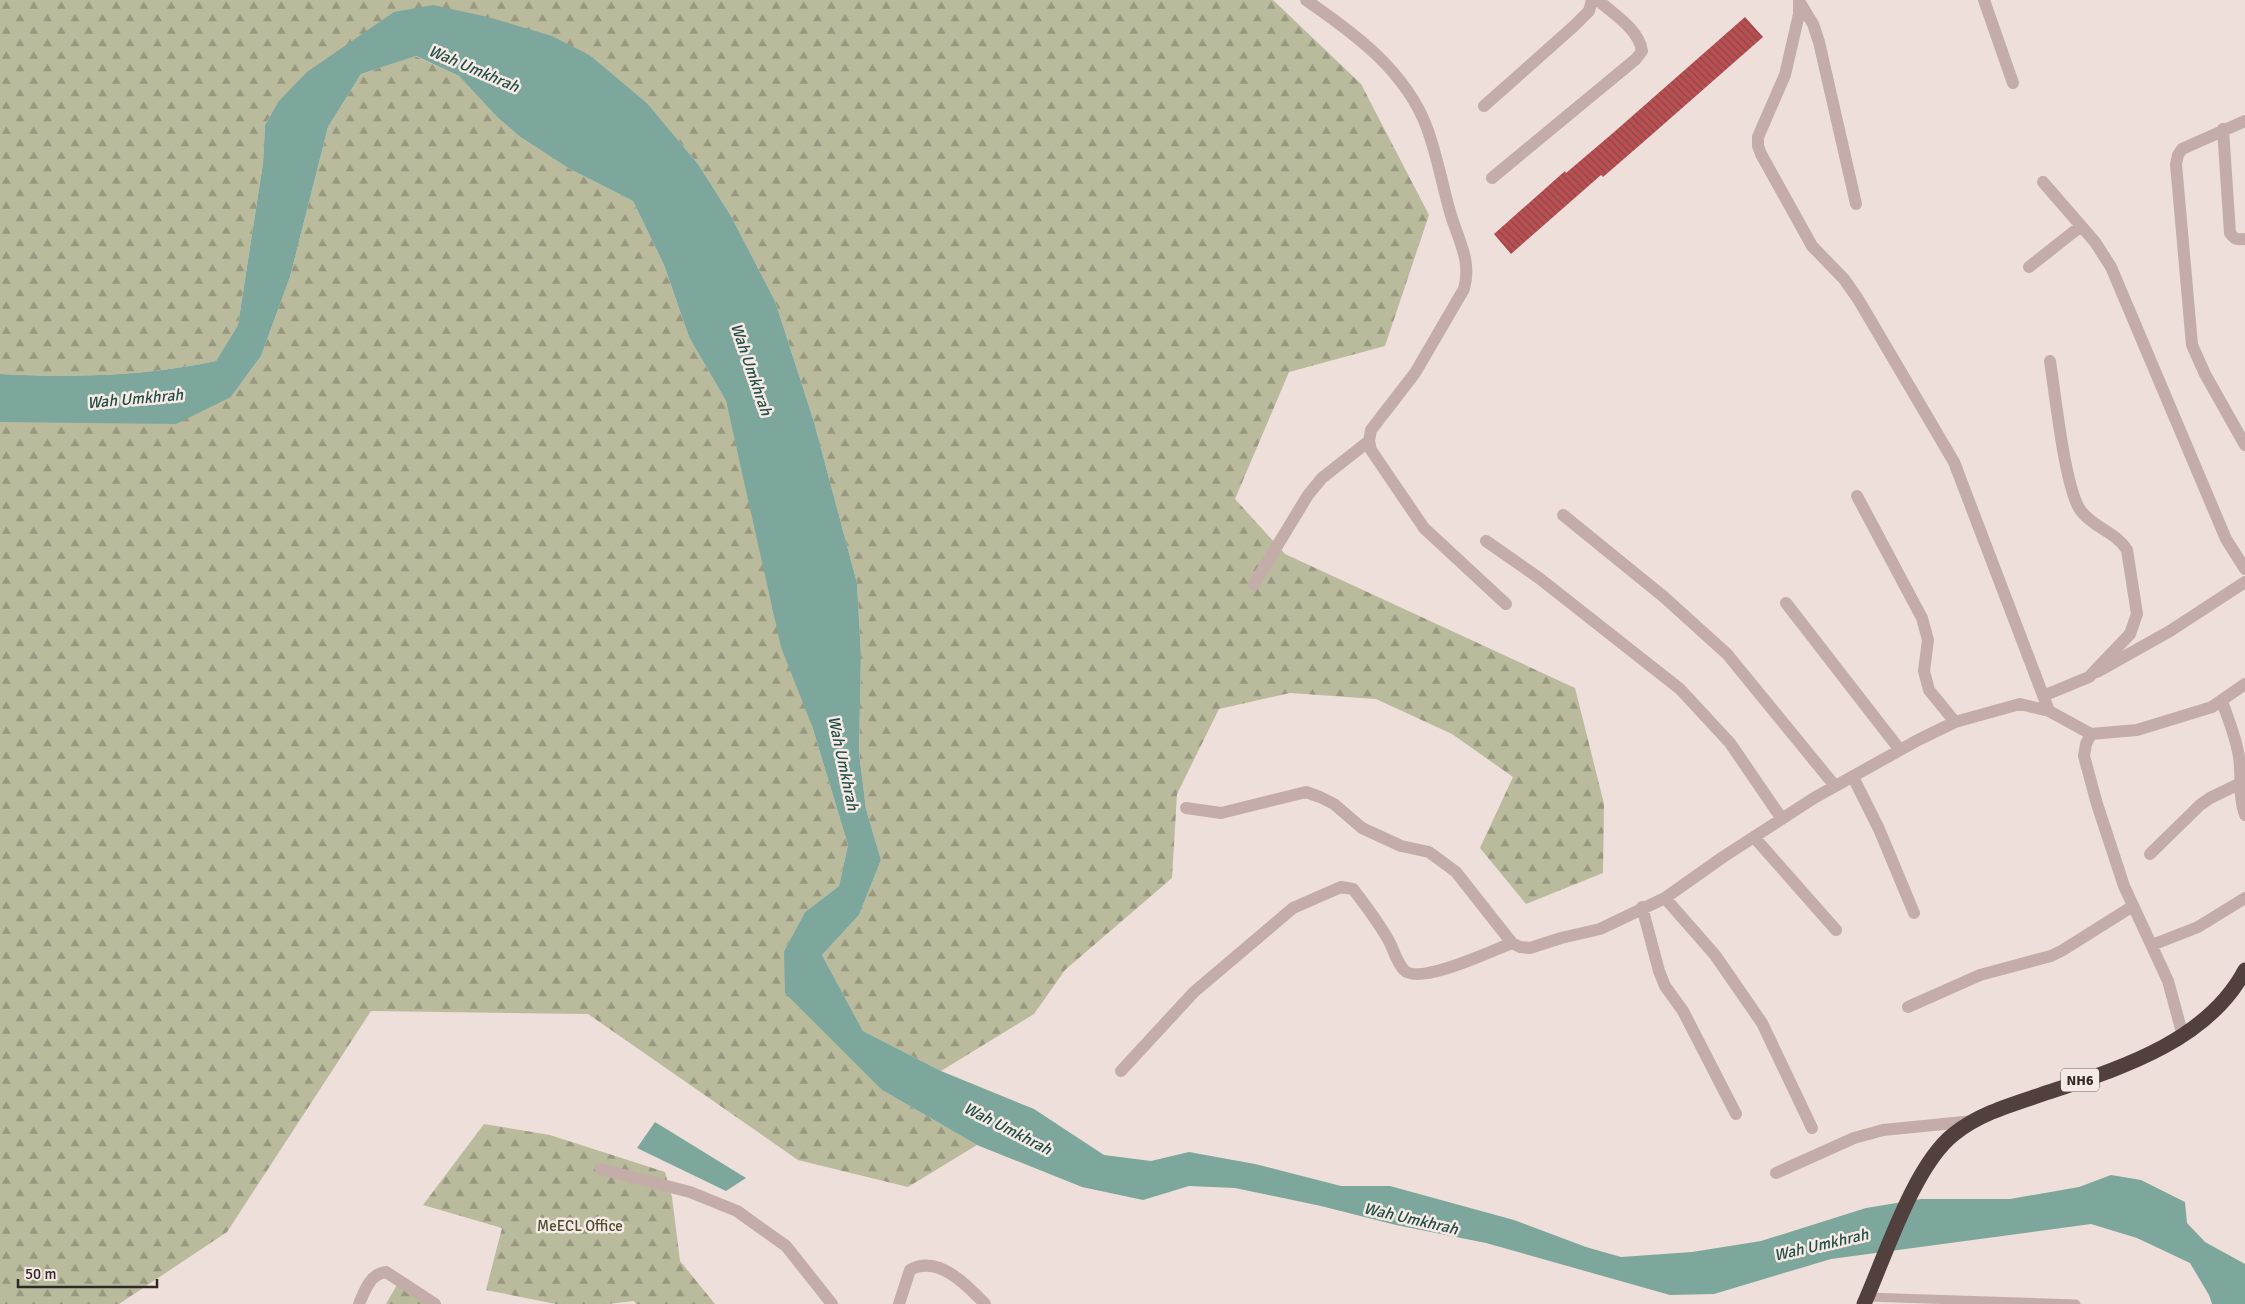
<svg xmlns="http://www.w3.org/2000/svg" width="2245" height="1304" font-family="Signika,sans-serif">
  <style>
    .forest { fill: url(#forest-firs) }
    .water { fill: #7da79d }
    .building { fill: url(#building-back-hatch) }
    .lines { fill: none; stroke-linecap: round; stroke-linejoin: round }
    .lane { stroke: #c4ada8; stroke-width: 9 }
    .street { stroke: #c4ada8; stroke-width: 12 }
    .highway { stroke: #52403f; stroke-width: 15 }
    .labels { text-anchor: middle; stroke-width: 5; stroke-linejoin: round; paint-order: stroke }
    .shield { fill: #f6eae6; stroke: #6d6260; stroke-width: 1 }
    .shield-label { font-size: 14px; font-weight: bold; fill: #322827 }
    .park-label { font-size: 15px; fill: #4a4d2e; stroke: #f6eae6 }
    .water-label { font-size: 16px; font-style: italic; fill: #224e45; stroke: #f6eae6 }
  </style>
  <defs>
    <pattern id="forest-firs" width="22" height="20" patternUnits="userSpaceOnUse" patternTransform="scale(1.25)"><rect width="22" height="20" fill="#b9bb9c"/><path d="M5 1l3.5 6h-7zM16 11l3.5 6h-7z" fill="#97987f"/></pattern>
    <pattern id="building-back-hatch" width="6" height="6" patternUnits="userSpaceOnUse" patternTransform="scale(1.25)"><rect width="6" height="6" fill="#b65053"/><path d="M-1 5l2 2M0 0l6 6M5-1l2 2" fill="none" stroke="#954245"/></pattern>
  </defs>
  <rect width="100%" height="100%" fill="#eedfda"/>
  <path class="forest" d="M0 0H1273L1361 84 1429 215 1385 346 1289 372 1235 499 1285 554 1575 688 1604 804 1603 873 1526 904 1480 848 1513 777 1452 734 1376 699 1290 693 1219 709 1177 794 1172 878 1065 970 1034 1014 941 1071 863 1031 822 955 859 915 881 860 866 809 859 752 861 655 857 583 814 422 775 301 731 216 698 164 647 103 591 56 488 17 278 102 265 125 263 163 238 325 216 361C146 376 71 378 0 374Z
    M415 56 459 76 497 117 519 136 568 168 633 201 664 265 689 337 726 401 747 491 812 726 848 845 839 886 805 912 784 951 882 1090 977 1145 908 1187 798 1160 588 1014 371 1011 227 1232 119 1304H0V422L74 421 231 397 261 356 290 277 328 127 361 74Z
    M484 1124 550 1135 665 1172 672 1197 680 1261 715 1304H636L634 1301 608 1304H556L486 1290 502 1228 423 1205Z
    M398 1283 430 1304H386Z"/>
  <path class="water" d="M433 5 488 17 552 36 591 56 647 103 698 164 731 216 775 301 814 422 857 583 861 655 859 752 866 809 881 860 859 915 822 955 863 1031 941 1071 1034 1109 1104 1155 1151 1161 1189 1152 1255 1164 1341 1186H1390L1514 1220 1586 1247 1621 1257 1692 1252 1761 1241 1866 1208 1921 1199H2010L2079 1187 2111 1175 2141 1180 2185 1202 2187 1223 2205 1242 2245 1264V1304H2212L2209 1295 2190 1263 2137 1238 2091 1224 1831 1259 1714 1294 1670 1295 1486 1243 1396 1225 1321 1206 1235 1188 1189 1186 1143 1200 1082 1187 977 1145 882 1090 785 993 784 951 805 912 839 886 848 845 812 726 781 647 726 401 689 337 664 265 633 201 568 168 519 136 497 117 459 76 416 56 361 74 328 127 290 277 261 356 231 397 176 424 0 422V374C71 378 146 376 216 361L238 325 263 163 265 125 278 102 307 72 394 12Z
    M655 1122 746 1178 726 1191 637 1148Z"/>
  <path class="building" d="M1745 17 1763 37 1648 138 1603 177 1601 175 1511 254 1494 234 1565 171 1566 173 1613 133Z"/>
  <g class="lines">
    <path class="lane" d="M1867 1297 2076 1304"/>
    <path class="street" d="M1306 0C1354 33 1406 71 1427 128 1437 155 1442 184 1450 212 1458 240 1472 260 1464 289L1415 373 1371 430 1369 441 1371 450 1424 528 1506 604
      M1799 0V14L1785 75 1758 137V146L1761 154 1812 246 1844 279 1858 299 1954 462 2049 711
      M1984 0 2013 83
      M1799 1 1813 24 1819 42 1856 204
      M1484 106 1574 26 1589 11 1592 0
      M2245 121 2182 149 2178 155 2176 164 2192 345 2205 374 2245 445
      M2223 129 2230 233C2234 239 2237 240 2245 239
      M1492 178 1636 59 1642 51C1639 29 1613 14 1598 0
      M2043 182 2095 242 2111 267 2226 539 2245 569
      M2029 267 2081 226
      M1857 496 1922 618 1928 640 1924 671 1929 690 1955 722
      M1563 515 1664 597 1727 654 1835 786
      M1486 541 1539 578 1680 689 1730 743 1782 819
      M1254 584 1308 495 1322 478 1369 441
      M1786 603 1900 750
      M2097 672 2170 631 2245 582
      M2043 696 2089 677 2130 634 2137 614 2127 550C2116 532 2094 528 2081 511 2065 491 2055 392 2050 361
      M2222 701C2228 719 2236 737 2239 757 2242 776 2238 796 2245 815
      M2091 734 2086 744 2084 756 2097 804 2124 886 2168 981 2183 1036
      M1853 777 1879 829 1914 913
      M1186 808 1221 813 1306 792 1320 797 1334 804 1362 828 1401 846 1429 852 1456 872 1512 943 1520 947 1530 948 1561 938 1600 929 1665 898 1723 857 1814 798 1918 740 1955 722 2020 704 2049 711 2091 734 2137 730 2212 707 2245 684
      M1754 837 1836 930
      M2150 854 2200 805 2210 798 2241 783
      M1665 898 1715 955 1762 1023 1812 1128
      M1642 907 1659 971 1665 986 1683 1011 1736 1114
      M2152 945 2198 927 2245 898
      M1908 1007 1980 975 2051 956 2063 950 2133 906
      M1121 1071 1194 992 1293 908 1341 887 1353 889C1366 906 1380 924 1390 943 1394 951 1397 963 1404 970 1419 986 1493 950 1512 943
      M601 1169 690 1192 737 1211 786 1246 832 1304
      M1776 1173 1854 1138 1883 1130 1974 1121
      M359 1304C365 1290 370 1274 386 1272L435 1304
      M899 1304 910 1270C938 1254 968 1286 985 1304"/>
    <path class="highway" d="M1864 1304C1885 1257 1914 1165 1954 1134 1979 1114 2010 1105 2040 1095 2114 1070 2206 1044 2245 970"/>
  </g>
  <g class="labels">
    <rect class="shield" x="2061" y="1068.5" width="38" height="23" rx="4"/>
    <g class="shield-label">
      <text x="2080" y="1085">NH6</text>
    </g>
    <g class="park-label">
      <text x="580" y="1231">MeECL Office</text>
    </g>
    <g class="water-label">
      <text transform="translate(474 68) rotate(23)" y="6">Wah Umkhrah</text>
      <text transform="translate(752 369) rotate(71)" y="6">Wah Umkhrah</text>
      <text transform="translate(135 398) rotate(-5)" y="6">Wah Umkhrah</text>
      <text transform="translate(844 763) rotate(78)" y="6">Wah Umkhrah</text>
      <text transform="translate(1008 1128) rotate(27)" y="6">Wah Umkhrah</text>
      <text transform="translate(1411 1218) rotate(13)" y="6">Wah Umkhrah</text>
      <text transform="translate(1821 1244) rotate(-13)" y="6">Wah Umkhrah</text>
    </g>
  </g>
  <path d="M18 1279v8h139v-8" fill="none" stroke="#322827" stroke-width="2.5"/>
  <text x="25" y="1279" font-size="15" fill="#322827" stroke="#f6eae6" stroke-width="4" paint-order="stroke">50 m</text>
</svg>
